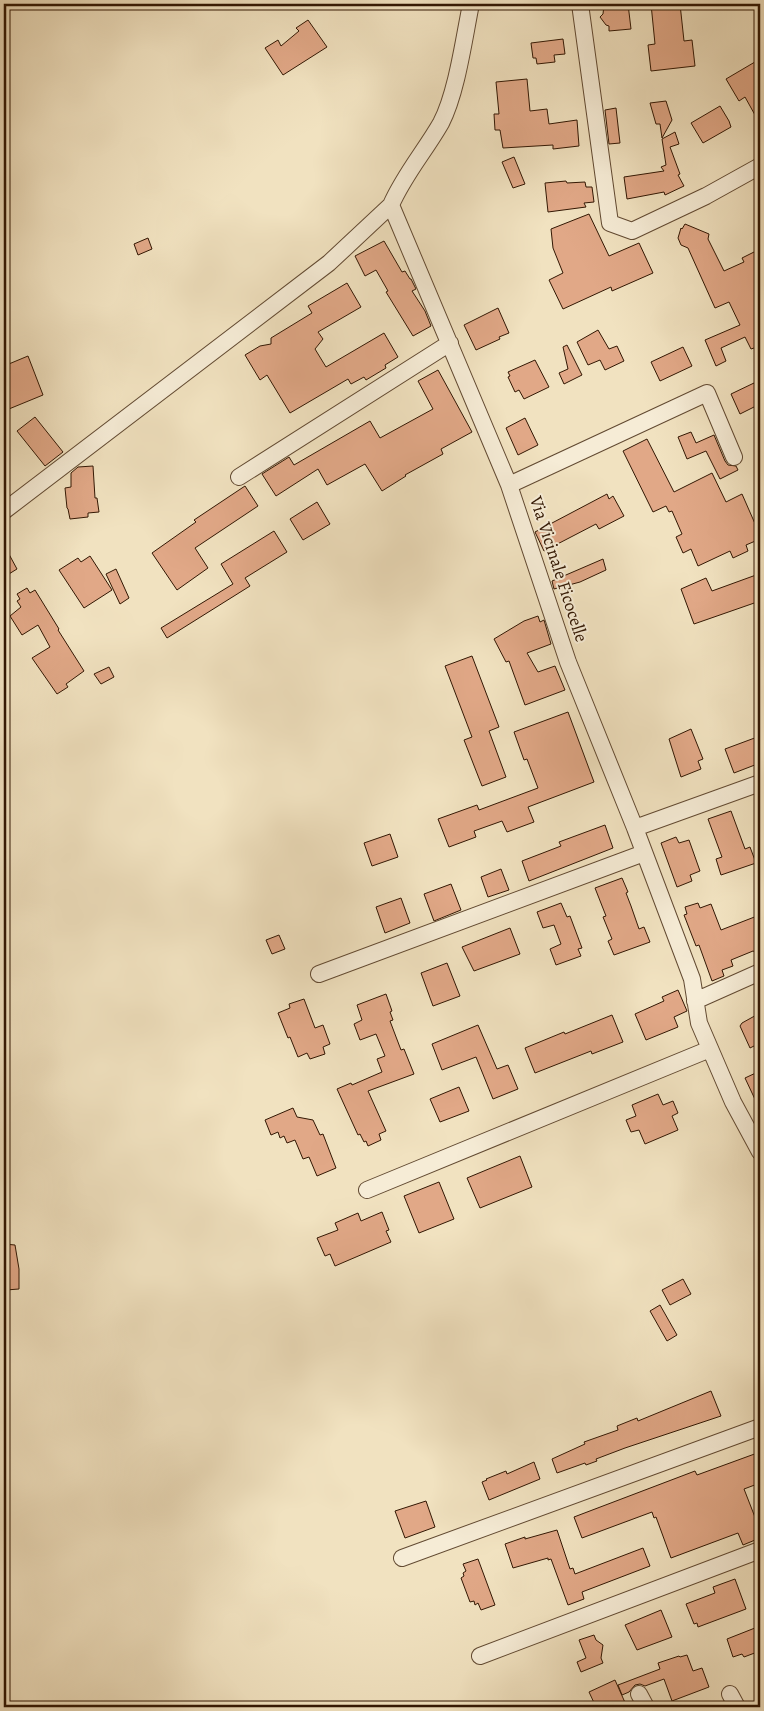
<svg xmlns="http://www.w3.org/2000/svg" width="764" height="1711" font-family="Alegreya,serif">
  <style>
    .building { fill: #e1a887; stroke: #321703 }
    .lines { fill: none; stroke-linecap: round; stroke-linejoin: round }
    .minor-casing { stroke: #624a32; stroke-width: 18 }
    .minor { stroke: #f6ecd6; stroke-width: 16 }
    .labels { text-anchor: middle; stroke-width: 4; stroke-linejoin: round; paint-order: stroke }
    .street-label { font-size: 18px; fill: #321703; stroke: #f6ecd6 }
  </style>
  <rect width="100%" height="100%" fill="#f1e2c0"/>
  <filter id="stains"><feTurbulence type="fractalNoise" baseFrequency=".004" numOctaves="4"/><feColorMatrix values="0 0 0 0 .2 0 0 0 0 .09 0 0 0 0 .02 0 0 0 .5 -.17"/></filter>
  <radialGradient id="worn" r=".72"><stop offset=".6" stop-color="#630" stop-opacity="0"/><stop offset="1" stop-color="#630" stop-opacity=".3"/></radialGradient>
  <path class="building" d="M617 4H628L631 29 609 31V26L606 25 600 17 603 14 604 5Z
    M651 4H680L684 41 692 40 695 66 651 71 648 45 655 44Z
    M308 20 327 47 283 75 265 48 278 40 281 46 299 31 296 28Z
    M563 39 565 54 554 55 555 62 537 64 536 58H533L531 43Z
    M760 59V124L745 97 739 101 726 79Z
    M527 79 530 111 547 109 549 124 577 120 579 146 553 149V145L503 148 500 130H495L494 114H499L496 82Z
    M666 101 672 120 662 138 660 124H656L650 103Z
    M720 106 729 121 731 127 703 143 691 123Z
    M616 108 620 143 609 144 605 110Z
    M675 132 679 144 670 147 680 174 678 175 684 186 665 195 664 192 627 199 624 177 664 171 661 167 666 165 662 139Z
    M514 157 525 184 513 188 502 162Z
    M566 181 567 183 585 182 586 187H592L594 202 584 203 586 207 548 212 545 183Z
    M589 214 609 256 639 243 653 273 612 291 611 287 563 309 549 280 563 273 553 248 551 229Z
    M685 224 709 234 708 239 724 271 744 262 742 258 760 249V346L751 349 745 337 721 348 726 361 716 366 705 340 740 325 729 302 715 308 688 248 681 245 678 238 681 228 682 229Z
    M148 238 152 249 138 255 134 244Z
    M384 241 402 272 405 271 410 279H411L416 289 412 291 425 311 431 326 413 336 386 292 388 291 376 270 365 276 355 256Z
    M347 283 361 307 318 332 323 339 315 349 326 367 384 333 398 357 385 365 386 368 366 380 364 377 351 384 348 379 290 413 267 375 260 380 245 355 260 346 271 344V338L312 313 308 306Z
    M498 308 509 333 499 337 500 339 476 350 464 325Z
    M598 330 609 349 617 346 624 361 605 370 600 360 588 365 577 342Z
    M567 345 582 375 564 384 559 373 568 369 563 347Z
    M683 347 692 366 660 381 651 362Z
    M28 356 43 395 4 411V366Z
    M535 360 549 387 524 399 519 390 515 392 508 377 510 376 508 372Z
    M438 370 472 432 441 449 443 454 405 475 406 476 382 491 365 464 327 485 318 469 276 496 262 474 289 457 294 465 370 421 380 438 433 409 418 381Z
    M754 383 760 396V404L740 414 731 394Z
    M35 417 63 452 45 466 17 431Z
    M525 418 538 445 518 455 506 428Z
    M691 432 696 443 714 435 725 461 728 465 736 466 738 470 720 479 706 451 687 459 678 437Z
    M647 439 674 492 712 473 726 502 742 494 760 535V539L746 545 748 551 733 558 730 551 698 566 691 549 683 553 676 537 682 534 672 511 669 512 666 506 653 512 623 451Z
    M93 466 95 498H97L99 512 88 513V517L70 519 68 509 67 508 65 488 71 487V473L78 467Z
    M245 486 258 506 195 548 208 568 177 590 152 553 196 522 194 520Z
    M607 494 609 499 613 496 624 516 599 529 596 524 544 551 535 532Z
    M317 502 330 524 303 540 290 519Z
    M274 531 287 552 245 578 250 586 167 638 161 628 233 584 221 564Z
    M4 545 17 569 4 577Z
    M90 556 112 590 84 608 59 570 78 558 81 562Z
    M603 559 606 570 580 582 554 589 552 581Z
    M116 569 129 598 120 604 106 574Z
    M756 575 760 586V601L694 624 681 589 706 578 712 591Z
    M27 588 30 593 35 590 59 629 58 630 84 671 66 684 68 687 57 694 32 658 50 647 38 625 22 635 10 616 21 607 17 601 20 599 17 594Z
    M538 616 540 622 544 620 551 644 527 653 538 672 555 666 565 690 525 705 509 661 506 662 494 639 524 621Z
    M472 656 499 727 489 731 506 777 482 786 464 740 472 737 445 666Z
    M109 667 114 677 101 684 94 674Z
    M568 712 594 782 528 807 534 822 507 832 502 821 474 831 476 837 449 847 438 819 477 805 479 810 538 788 527 759 524 760 514 732Z
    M691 729 703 759 698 761 701 769 681 777 669 739Z
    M760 736V763L734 773 725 749Z
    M731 811 745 849 750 847 756 863 721 875 716 859 722 857 708 819Z
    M605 825 613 848 529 881 522 861 561 846 559 842Z
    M390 834 398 857 372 866 364 843Z
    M676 837 679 843 689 840 700 871 690 875 692 881 677 887 661 843Z
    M501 869 509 890 488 897 481 877Z
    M622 878 628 892 626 893 631 906 639 929 644 927 650 942 614 955 608 941 612 939 603 917 606 916 595 888Z
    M451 884 461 910 434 921 424 894Z
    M401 898 410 923 385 933 376 907Z
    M561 903 567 917 570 916 582 948 578 949 581 956 556 965 550 949 561 944 554 925 543 928 537 912Z
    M698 903 700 908 711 904 721 930 757 916 760 926V954L753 951 731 960 733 966 722 970 724 976 712 981 699 945 696 946 684 915 687 914 685 907Z
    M510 928 520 954 474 971 462 947Z
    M279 935 285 949 272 954 266 940Z
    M447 963 460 996 433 1006 421 973Z
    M678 990 687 1011 674 1017 678 1027 646 1040 635 1014 664 1001 662 997Z
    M386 994 392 1011 390 1012 393 1020 390 1021 401 1050 404 1049 414 1074 368 1091 386 1131 379 1134 381 1140 368 1146 366 1141 364 1142 360 1134 358 1135 337 1089 351 1083 352 1085 382 1072 377 1059 385 1056 376 1034 360 1040 354 1024 362 1020 357 1005Z
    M304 999 315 1028 323 1025 330 1044 323 1047 325 1054 310 1059 307 1053 298 1057 290 1037 288 1038 278 1013 290 1008 289 1004Z
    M760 1013V1043L750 1048 740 1026 742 1023Z
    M612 1015 623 1042 592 1054 591 1051 535 1073 525 1048 564 1032 565 1034Z
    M478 1025 497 1069 508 1065 518 1089 493 1099 476 1057 442 1070 432 1044Z
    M760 1071V1110L745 1078Z
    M459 1087 469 1111 440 1122 430 1099Z
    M658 1094 663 1105 673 1101 678 1113 672 1116 678 1130 645 1144 639 1130 631 1132 626 1120 636 1116 632 1105Z
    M293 1108 297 1117 313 1120 320 1135 323 1134 336 1168 317 1176 309 1157 303 1159 295 1140 287 1143 284 1136 280 1138 278 1132 271 1135 265 1120Z
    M520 1156 532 1187 480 1208 467 1178Z
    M439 1182 454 1219 419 1233 404 1196Z
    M382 1212 389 1230 386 1231 391 1242 335 1266 330 1254 325 1256 317 1238 338 1230 335 1223 358 1213 361 1221Z
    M4 1244 15 1245 19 1269V1289L6 1290Z
    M683 1279 691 1294 670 1305 662 1290Z
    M660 1305 677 1335 667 1341 650 1311Z
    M711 1391 721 1416 625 1448 596 1459 597 1461 586 1465 585 1463 557 1473 552 1459 585 1444 584 1442 618 1430 617 1426 637 1418 638 1421Z
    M760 1452V1483L744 1489 760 1530V1538L743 1545 738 1533 671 1558 656 1517 654 1518 652 1512 582 1538 574 1517 695 1471 697 1475Z
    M534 1462 540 1479 489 1500 482 1482 487 1480 486 1479 506 1471 507 1474Z
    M426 1501 435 1527 405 1538 395 1511Z
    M557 1530 570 1569 573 1568 575 1574 643 1548 650 1566 582 1592 584 1599 568 1605 551 1559 548 1560V1558L513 1568 505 1544 525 1537V1539Z
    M478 1559 495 1605 481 1610 478 1603 475 1605 474 1601 470 1602 461 1578 464 1576 463 1573 466 1571 463 1564Z
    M735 1579 746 1609 698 1627 697 1623 694 1624 686 1604 715 1593 713 1587Z
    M661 1610 672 1637 637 1650 625 1625Z
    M760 1626V1651L744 1657 742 1654 733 1657 727 1639Z
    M594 1635 596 1640 603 1645 601 1658 603 1663 581 1672 577 1662 586 1658 579 1640Z
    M687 1655 693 1671 702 1668 709 1687 672 1701 664 1679 645 1686 640 1684 635 1685 629 1692 622 1695 618 1685 660 1669 658 1663 679 1656 680 1657Z
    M615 1680 627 1707H596L589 1692Z"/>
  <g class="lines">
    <defs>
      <path id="minor" d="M471 4C464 38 457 92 441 123 425 151 404 175 391 205L509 485 568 662 635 828 692 979 699 1023 733 1102 760 1152
        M580 4 610 223 632 231 706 196 760 166
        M239 477 450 343
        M509 485 707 393 734 457
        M4 511 329 263 391 205
        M635 828 760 783
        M319 974 644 853
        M695 1001 760 972
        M367 1190 710 1049
        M402 1558 760 1427
        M480 1656 760 1550
        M639 1694 646 1707
        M730 1694 737 1707"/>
    </defs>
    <use href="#minor" class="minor-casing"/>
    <use href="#minor" class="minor"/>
  </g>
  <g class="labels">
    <g class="street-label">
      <text transform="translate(559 569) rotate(72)" y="6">Via Vicinale Ficocelle</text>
    </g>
  </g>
  <rect width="764" height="1711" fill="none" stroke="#f1e2c0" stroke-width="20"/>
  <rect x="5" y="5" width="754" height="1701" fill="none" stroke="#321703" stroke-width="2.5"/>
  <rect x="10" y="10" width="744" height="1691" fill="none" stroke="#321703"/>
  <rect width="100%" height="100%" filter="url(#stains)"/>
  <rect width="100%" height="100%" fill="url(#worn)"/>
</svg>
